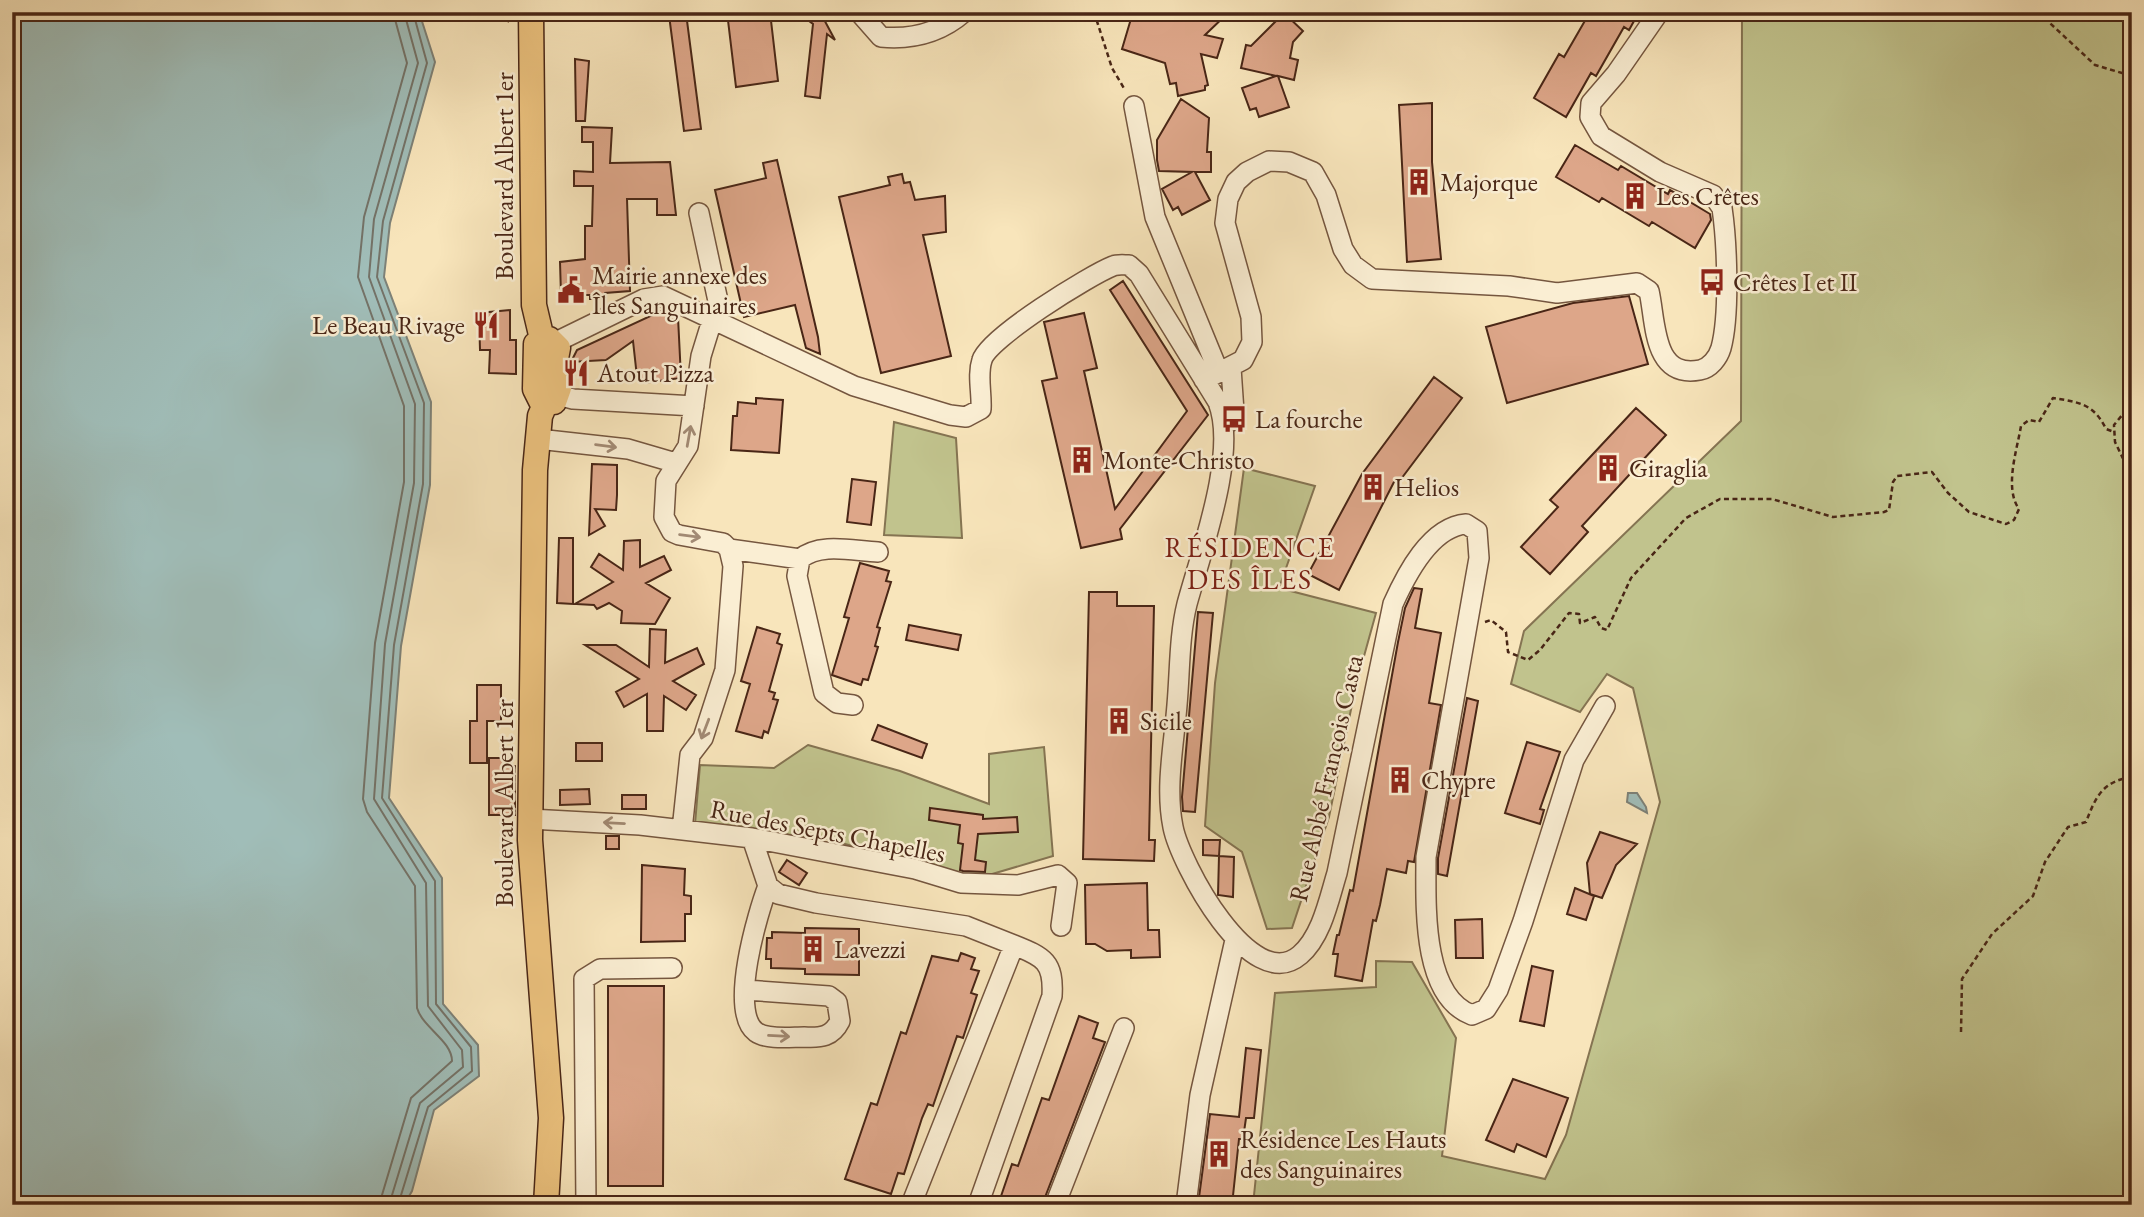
<svg xmlns="http://www.w3.org/2000/svg" width="2144" height="1217" font-family="'EB Garamond',serif">
  <style>
    .green { fill: #c1c38d; stroke: #857452; stroke-width: 2 }
    .water { fill: #a0bdb8; stroke: #7d8177; stroke-width: 2 }
    .lines { fill: none; stroke-linecap: round; stroke-linejoin: round }
    .shore { stroke: #747267; stroke-width: 2 }
    .building { fill: #dda689; stroke: #492616; stroke-width: 2 }
    .minor-casing { stroke: #75563f; stroke-width: 22 }
    .major-casing { stroke: #492616; stroke-width: 27 }
    .path { stroke: #492616; stroke-width: 2.5; stroke-dasharray: 5 3.5; stroke-linecap: butt }
    .minor { stroke: #faeed3; stroke-width: 19 }
    .major { stroke: #ecc27e; stroke-width: 24 }
    .oneway { stroke: #a28a74 }
    .labels { text-anchor: middle; stroke-width: 5; stroke-linejoin: round; paint-order: stroke }
    .street-label { font-size: 26px; fill: #492616; stroke: #faeed3 }
    .poi-label { font-size: 26px; fill: #492616; stroke: #faeed3; text-anchor: start }
    .neighbourhood-label { font-size: 28px; letter-spacing: 2px; fill: #7a1f14; stroke: #faeed3 }
  </style>
  <rect width="100%" height="100%" fill="#f8e5bb"/>
  <filter id="stains"><feTurbulence type="fractalNoise" baseFrequency=".00286" numOctaves="4"/><feColorMatrix values="0 0 0 0 .2 0 0 0 0 .09 0 0 0 0 .02 0 0 0 .5 -.17"/></filter>
  <radialGradient id="worn" r=".72"><stop offset=".6" stop-color="#630" stop-opacity="0"/><stop offset="1" stop-color="#630" stop-opacity=".3"/></radialGradient>
  <path class="green" d="M1742 12H2132V1205H1253L1275 993 1376 987V961L1412 962 1456 1038 1442 1156 1545 1179 1566 1135 1660 802 1633 688 1607 674 1580 712 1511 684 1524 631 1741 421Z
    M894 422 956 438 962 538 884 535Z
    M1244 468 1315 486 1279 588 1376 613 1356 685 1329 817 1292 928 1267 929 1242 852 1205 826 1215 683Z
    M808 745 900 771 989 804V754L1044 747 1053 856 982 877 958 875 827 839 695 824 700 765 774 768Z"/>
  <path class="water" d="M12 12H419L435 62 390 223 384 277 431 402 430 485 401 646 389 798 442 878 443 1004 478 1045 479 1076 434 1110 412 1191 404 1205H12Z
    M1628 793H1637L1646 807 1647 813 1627 802Z"/>
  <g class="lines">
    <path class="shore" d="M379 1205 411 1098 452 1061C452 1041 423 1028 417 1008L415 886 367 812 363 799 375 643 404 482V406L358 277 364 217 407 63 393 12
      M389 1205 420 1103 463 1067 462 1050 428 1006 426 883 374 799 385 644 414 483 415 404 369 277 374 219 418 63 404 12
      M398 1205 428 1107 472 1071 471 1047 436 1004 435 881 382 798 394 645 423 484 424 403 377 277 383 221 427 63 413 12"/>
  </g>
  <path class="building" d="M727 12H770L778 81 736 87Z
    M797 12H820L835 40 827 34 820 98 805 96 813 24Z
    M1133 12H1229L1205 35 1223 39 1217 58 1201 54 1208 85 1205 86V90L1178 96 1176 83 1170 84 1165 63 1122 49Z
    M1590 12H1639L1629 30 1624 27 1596 76 1591 73 1566 117 1534 98 1559 54 1564 57Z
    M686 13 701 129 684 131 669 15Z
    M1284 13 1303 31 1293 42 1290 58 1298 60 1294 80 1278 76 1289 107 1259 117 1256 108 1250 110 1242 88 1276 76 1241 68 1246 45 1251 46Z
    M575 59 589 61 585 121H576Z
    M1181 99 1209 118 1207 152H1211V172H1195L1210 200 1182 215 1178 207 1173 210 1162 189 1192 172 1159 171 1157 160V140Z
    M1432 103V162L1441 259 1407 262 1399 105Z
    M582 127 612 128 610 163 670 162 676 215H657V199H627L630 291 605 293V299H590V295H561L560 262 585 259V226H592L593 186H574V171L593 172V142H582Z
    M1575 145 1618 170 1621 166 1668 194 1670 190 1710 214 1711 220 1695 248 1652 222 1649 226 1602 198 1599 202 1556 177Z
    M777 160 818 337 820 354 806 348 795 305 744 317 715 190 766 178 763 163Z
    M902 174 904 183 910 182 915 200 945 196 946 232 923 235 951 356 881 373 839 197 890 185 888 177Z
    M1123 281 1208 415 1120 529 1122 539 1081 548 1042 381 1057 378 1044 322 1084 313 1097 368 1084 371 1115 509 1187 411 1110 290Z
    M1629 296 1648 364 1507 403 1486 327 1573 303Z
    M510 310V340H516V374L489 373 490 350H480L479 313Z
    M661 311 678 317 681 378 644 383 637 377 633 341 606 360 571 362 577 350Z
    M1434 377 1462 398 1398 483 1395 480 1339 590 1308 574 1362 474Z
    M756 398 783 400 779 453 731 450 733 416H737L738 402 756 404Z
    M1636 408 1666 435 1582 526 1588 532 1550 574 1521 547 1558 507 1550 500Z
    M592 464 617 465V495L616 510 595 509 605 526 589 535Z
    M852 479 876 482 871 525 847 522Z
    M559 538H573V604L557 603Z
    M640 540V567L664 556 671 570 646 583 670 598 655 624 621 623 622 611 609 603 597 609 594 605 575 604 613 582 591 567 599 554 623 570 624 541Z
    M860 563 889 571 886 581 891 582 877 627 880 628 875 646 878 647 868 680 863 679 861 685 832 675 849 618 844 617Z
    M1414 588 1422 589 1415 628 1441 633 1429 703 1441 705 1414 862 1408 861 1406 873 1387 869 1380 905 1376 921 1373 920 1362 981 1335 976 1338 954H1333L1337 935H1339L1350 890 1353 891 1398 642 1405 608Z
    M1089 592H1117V606H1154L1149 840H1155L1154 861 1083 859Z
    M1198 612 1213 613 1195 812 1183 811 1182 797Z
    M909 625 961 635 958 650 906 640Z
    M757 627 780 634 777 643 782 645 769 691 775 693 773 699 778 700 768 733 764 731 762 738 736 731 750 684 741 681Z
    M650 629 666 630 665 663 697 648 704 664 673 681 696 695 686 710 664 696 663 731H647V694L624 707 616 692 639 679 585 645H616L649 667Z
    M477 685H501V721H487V763H470V721H477Z
    M1467 698 1478 701 1447 876 1438 874V858Z
    M878 725 927 744 922 758 872 740Z
    M1527 742 1560 752 1540 809 1544 810 1540 824 1505 813Z
    M576 743H602V761H576Z
    M489 758H509V765L515 766V815H489Z
    M589 789 590 804 560 805V790Z
    M622 795H646V809H622Z
    M930 808 983 815V819L1017 817 1018 832 978 834 975 860 986 862 985 872 963 871 960 870 963 844 958 843 960 825 929 820Z
    M1600 832 1637 844 1616 865 1602 898 1590 894 1587 863Z
    M606 836H619V849H606Z
    M1203 840H1220L1219 856 1203 855Z
    M1219 856 1234 857 1233 897 1218 895Z
    M787 860 807 873 799 885 779 872Z
    M642 865 685 869 684 895 691 896V914H685V941L641 942Z
    M1147 883 1148 930H1159L1160 957 1131 958V950L1107 951 1095 944H1086L1085 885Z
    M1575 888 1594 896 1586 920 1567 914Z
    M1482 919 1483 958H1456L1455 920Z
    M805 928 859 929V975L805 974V969L771 968V959H766L767 938H772V932L805 933Z
    M961 953 975 958 971 969 979 971 971 993 977 995 963 1038 957 1036 933 1106 928 1104 922 1118 904 1174 898 1173 891 1194 845 1179 871 1103 877 1105 901 1032 906 1034 932 956 958 961Z
    M1532 966 1553 971 1544 1026 1520 1021Z
    M608 986H664L663 1186H608Z
    M1079 1016 1098 1023 1093 1038 1105 1042 1042 1205H998L1012 1164 1018 1166 1042 1098 1049 1100Z
    M1246 1048 1261 1050 1254 1118H1246L1243 1139H1239L1232 1205H1198L1210 1114 1239 1117Z
    M1513 1079 1568 1098 1546 1157 1517 1144 1514 1152 1486 1140Z"/>
  <g class="lines">
    <defs>
      <path id="minor" d="M859 12 881 37C913 40 940 33 964 12
        M1134 106 1155 217 1219 373
        M554 343 644 299 663 296 854 386 950 415 966 417 981 409C982 393 977 375 982 360 988 338 1090 275 1113 266 1118 264 1124 265 1129 265L1139 274 1218 402C1238 453 1201 552 1187 604 1179 636 1180 672 1177 705 1174 744 1165 788 1173 827 1180 863 1251 997 1300 955 1322 936 1329 899 1337 873L1393 604C1406 575 1430 527 1466 524L1477 531 1479 558 1426 857C1426 903 1421 996 1472 1015L1486 1009 1498 990 1523 921 1574 760 1605 706
        M1204 380 1243 360 1252 342 1251 317 1225 223 1228 199 1236 182 1247 172 1269 161 1289 162 1313 172 1326 195 1343 249 1353 265 1372 279 1509 286 1557 293 1637 283 1649 291C1656 321 1652 379 1700 370 1710 368 1718 358 1721 348 1730 315 1727 242 1722 208L1713 195 1660 172 1601 136 1590 117 1591 103 1616 74 1659 12
        M558 395 573 399 694 406
        M1223 424 1229 422 1234 412 1231 368
        M538 439 628 449 676 463
        M729 549 800 559
        M853 705 837 703 824 693 797 576 800 559C820 542 853 551 878 552
        M530 819 640 825 752 838 915 869 961 883 1018 885 1058 875 1067 883 1061 926
        M682 830 690 755 703 738 725 670 733 566 729 549 723 543 679 535 672 532 664 517 666 481 688 446 701 356 718 301 699 213
        M752 838 768 886 778 894 816 903 966 926 1014 945 911 1205
        M746 990 829 996 837 1002 840 1021C832 1037 821 1038 804 1037 791 1037 767 1040 756 1032 728 1012 758 912 768 886
        M586 1205 584 979 600 969 672 968
        M978 1205 1052 996C1054 962 1044 957 1014 945
        M1055 1205 1124 1028
        M1186 1205 1200 1095 1235 940"/>
      <path id="major" d="M531 12 534 305 542 339
        M542 339H549L558 348 554 369 559 388 554 402 541 401 535 389 536 344Z
        M546 402 540 416 535 470 530 840 551 1118 546 1205"/>
    </defs>
    <use href="#minor" class="minor-casing"/>
    <use href="#major" class="major-casing"/>
    <path class="path" d="M500 12 510 23
      M1094 12 1112 68 1125 90
      M2038 12 2095 65 2132 76
      M2132 403 2114 425 2115 442 2132 477
      M1485 622 1491 620 1506 632 1508 652 1528 660 1540 650 1569 613 1579 614 1580 623 1595 617 1601 628 1607 630 1631 578 1686 518 1720 499H1772L1833 517 1884 512 1889 510 1893 482 1897 476 1932 472 1948 493 1969 512 2006 524 2014 520 2019 509C2004 488 2017 450 2021 426L2029 420 2039 422 2053 398C2079 402 2094 404 2106 429L2114 432
      M1961 1032 1962 979 1992 934 2033 896 2045 862 2068 827 2086 822C2096 796 2103 781 2132 777
      M2132 1205V1204"/>
    <use href="#minor" class="minor"/>
    <use href="#major" class="major"/>
  </g>
  <defs><path id="oneway-shaft" d="M-6 0H5M1.5-3L5.5 0L1.5 3" fill="none" stroke-width="1.6" stroke-linecap="round" stroke-linejoin="round" transform="scale(1.75)"/></defs>
  <g class="oneway">
    <use href="#oneway-shaft" transform="translate(689 436) rotate(-80)"/>
    <use href="#oneway-shaft" transform="translate(606 446) rotate(7)"/>
    <use href="#oneway-shaft" transform="translate(690 536) rotate(7)"/>
    <use href="#oneway-shaft" transform="translate(705 729) rotate(111)"/>
    <use href="#oneway-shaft" transform="translate(614 823) rotate(-177)"/>
    <use href="#oneway-shaft" transform="translate(779 1036) rotate(3)"/>
  </g>
  <defs>
    <symbol id="building-bare" viewBox="-9 -9 18 18"><path d="M-4-6H4V6H1V3H-1V6H-4ZM-2.5-4.3h1.7v1.8h-1.7ZM.8-4.3h1.7v1.8H.8ZM-2.5-1h1.7V.8h-1.7ZM.8-1h1.7V.8H.8Z" fill="#8f2418" stroke="#faeed3" stroke-width="2.5" paint-order="stroke"/></symbol>
    <symbol id="bus-bare" viewBox="-9 -9 18 18"><path d="M-5-6H5V4H4V6H2V4H-2V6H-4V4H-5ZM-3.5-4V0h7V-4ZM-3.5 1.2v1.5H-2V1.2ZM2 1.2v1.5H3.5V1.2Z" fill="#8f2418" stroke="#faeed3" stroke-width="2.5" paint-order="stroke"/></symbol>
    <symbol id="civic-bare" viewBox="-9 -9 18 18"><path d="M-.6-6.5H3V-4.5H.6V-3L4-1V1h2V6H-6V1h2V-1L-.6-3ZM-1.2 2.5V6h2.4V2.5Z" fill="#8f2418" stroke="#faeed3" stroke-width="2.5" paint-order="stroke"/></symbol>
    <symbol id="restaurant-bare" viewBox="-9 -9 18 18"><path d="M-5-6h1v4h1v-4h1v4h1v-4h1v5L-1.5 .5V6h-2V.5L-5-1ZM5-6V6H3V1.5H1.5Q1.5-4 5-6Z" fill="#8f2418" stroke="#faeed3" stroke-width="2.5" paint-order="stroke"/></symbol>
  </defs>
  <g fill-rule="evenodd">
    <use href="#building-bare" x="1400" y="163" width="38" height="38"/>
    <use href="#building-bare" x="1616" y="177" width="38" height="38"/>
    <use href="#bus-bare" x="1693" y="263" width="38" height="38"/>
    <use href="#civic-bare" x="552" y="271" width="38" height="38"/>
    <use href="#restaurant-bare" x="467" y="306" width="38" height="38"/>
    <use href="#restaurant-bare" x="557" y="354" width="38" height="38"/>
    <use href="#bus-bare" x="1215" y="400" width="38" height="38"/>
    <use href="#building-bare" x="1063" y="441" width="38" height="38"/>
    <use href="#building-bare" x="1589" y="449" width="38" height="38"/>
    <use href="#building-bare" x="1354" y="468" width="38" height="38"/>
    <use href="#building-bare" x="1100" y="702" width="38" height="38"/>
    <use href="#building-bare" x="1381" y="761" width="38" height="38"/>
    <use href="#building-bare" x="794" y="930" width="38" height="38"/>
    <use href="#building-bare" x="1200" y="1135" width="38" height="38"/>
  </g>
  <g class="labels">
    <g class="street-label">
      <text transform="translate(504 176) rotate(-90)" y="9">Boulevard Albert 1er</text>
      <text transform="translate(1326 778) rotate(-77)" y="9">Rue Abbé François Casta</text>
      <text transform="translate(504 803) rotate(-90)" y="9">Boulevard Albert 1er</text>
      <text transform="translate(828 831) rotate(11)" y="9">Rue des Septs Chapelles</text>
    </g>
    <g class="poi-label">
      <text x="1440" y="191">Majorque</text>
      <text x="1656" y="205">Les Crêtes</text>
      <text x="592" y="284">Mairie annexe des<tspan x="592" dy="30">Îles Sanguinaires</tspan></text>
      <text x="1733" y="291">Crêtes I et II</text>
      <text x="465" y="334" text-anchor="end">Le Beau Rivage</text>
      <text x="597" y="382">Atout Pizza</text>
      <text x="1255" y="428">La fourche</text>
      <text x="1103" y="469">Monte-Christo</text>
      <text x="1629" y="477">Giraglia</text>
      <text x="1394" y="496">Helios</text>
      <text x="1140" y="730">Sicile</text>
      <text x="1421" y="789">Chypre</text>
      <text x="834" y="958">Lavezzi</text>
      <text x="1240" y="1148">Résidence Les Hauts<tspan x="1240" dy="30">des Sanguinaires</tspan></text>
    </g>
    <g class="neighbourhood-label">
      <text x="1250" y="557">RÉSIDENCE<tspan x="1250" dy="32">DES ÎLES</tspan></text>
    </g>
  </g>
  <rect width="2144" height="1217" fill="none" stroke="#f8e5bb" stroke-width="42"/>
  <rect x="14" y="14" width="2116" height="1189" fill="none" stroke="#492616" stroke-width="3.5"/>
  <rect x="21" y="21" width="2102" height="1175" fill="none" stroke="#492616" stroke-width="2"/>
  <rect width="100%" height="100%" filter="url(#stains)"/>
  <rect width="100%" height="100%" fill="url(#worn)"/>
</svg>
